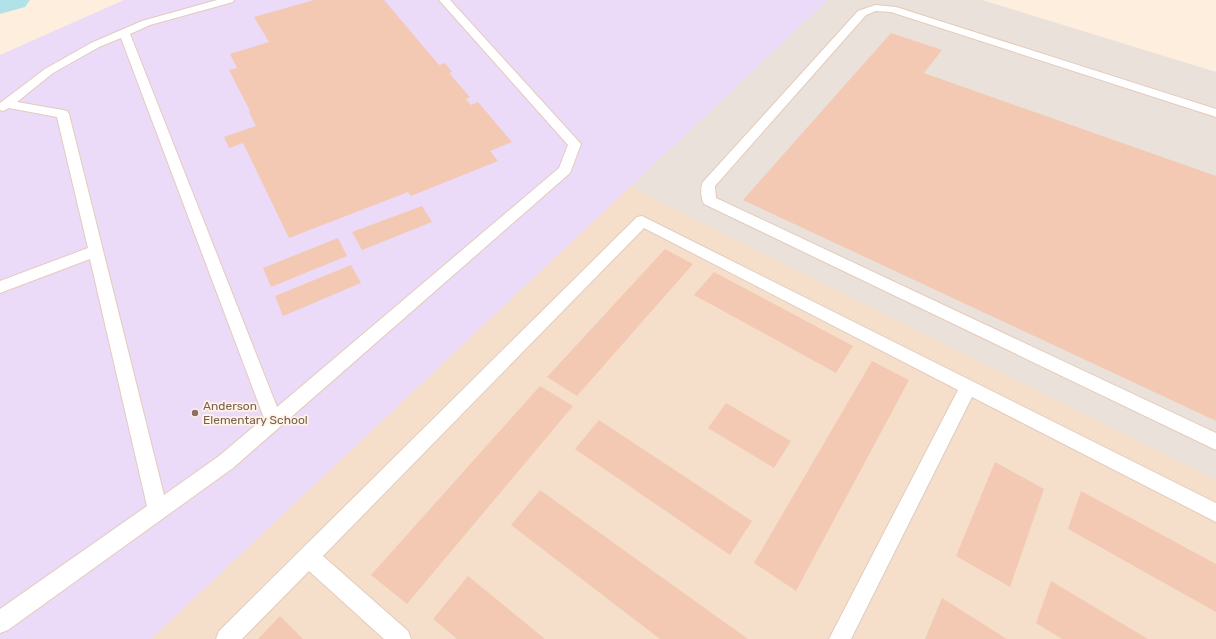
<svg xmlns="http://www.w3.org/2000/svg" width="1216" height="639" font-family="Rubik,sans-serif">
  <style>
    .residential { fill: #f5dfcb }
    .industrial { fill: #eae1da }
    .education { fill: #ecdaf9 }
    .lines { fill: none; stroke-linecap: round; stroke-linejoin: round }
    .river { fill: #b1e2e7; fill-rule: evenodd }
    .building { fill: #f4c9b3 }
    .service-casing { stroke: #e3cbbc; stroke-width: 2 }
    .service { fill: #fff; fill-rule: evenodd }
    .education-dot { fill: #8d6e63; stroke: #fff3e4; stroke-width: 1.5 }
    .labels { text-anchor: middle; stroke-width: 3.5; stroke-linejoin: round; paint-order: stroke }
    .education-label { font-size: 12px; fill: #785e54; stroke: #fff3e4; text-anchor: start }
  </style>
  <rect width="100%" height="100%" fill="#fdeedd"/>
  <path class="residential" d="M629 186 1216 480V639H151Z"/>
  <path class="industrial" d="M828 0H982L1216 72V480L629 186Z"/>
  <path class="education" d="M124 0H828L151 639H0V55Z"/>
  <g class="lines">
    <path class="river" d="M0 0H30L25 7 0 14Z"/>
  </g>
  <path class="building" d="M314 0H384L439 65 445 63 452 72 449 73 470 97 466 99 471 105 478 102 512 142 490 151 498 161 411 196 408 192 289 238 243 143 229 148 224 137 256 126 249 112 250 111 229 70 237 68 230 54 269 42 254 17Z
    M891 33 942 50 924 73 1216 176V421L743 200Z
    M422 206 432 222 362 250 352 232Z
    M338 238 347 256 271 287 263 268Z
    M665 249 693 264 577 396 547 377Z
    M351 265 361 283 283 316 275 296Z
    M714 272 853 346 836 373 694 295Z
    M872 361 909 380 796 591 754 563Z
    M540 386 573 406 407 604 371 575Z
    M726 403 791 441 774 468 708 428Z
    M599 420 752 521 730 555 575 449Z
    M995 462 1044 489 1010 587 956 556Z
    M540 490 748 639H660L511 525Z
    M1081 491 1216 564V612L1068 529Z
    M468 576 545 639H457L433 619Z
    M1051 581 1148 639H1062L1036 623Z
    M942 598 1007 639H925Z
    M280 616 303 639H258Z"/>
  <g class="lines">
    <defs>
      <path id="service" d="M217 0H234L233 2 150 25 130 34 277 407 559 168 568 145 439 0H450L581 144 570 173 233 468 8 630 0 633V609L147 506 90 259 0 293V281L88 248 57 117 9 108 3 111 0 110V103L45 69 91 43 142 21ZM121 38 264 418 219 456 164 495 69 114 67 111 63 110 17 102 53 73 99 47Z
        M875 5 896 7 1216 109V117L891 12 876 11 866 15 715 186 716 198 1216 433V450L704 204C701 199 700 187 703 182L858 11Z
        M642 216 1216 503V522L972 397 851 639H829L958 390 644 228 323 556 408 631 411 639H384L309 571 242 639H216L219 631 637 217Z"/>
    </defs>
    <use href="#service" class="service-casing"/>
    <use href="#service" class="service"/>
  </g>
  <circle class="education-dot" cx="195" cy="413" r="4"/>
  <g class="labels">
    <g class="education-label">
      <text x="203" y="410">Anderson<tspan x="203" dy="14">Elementary School</tspan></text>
    </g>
  </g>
</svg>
